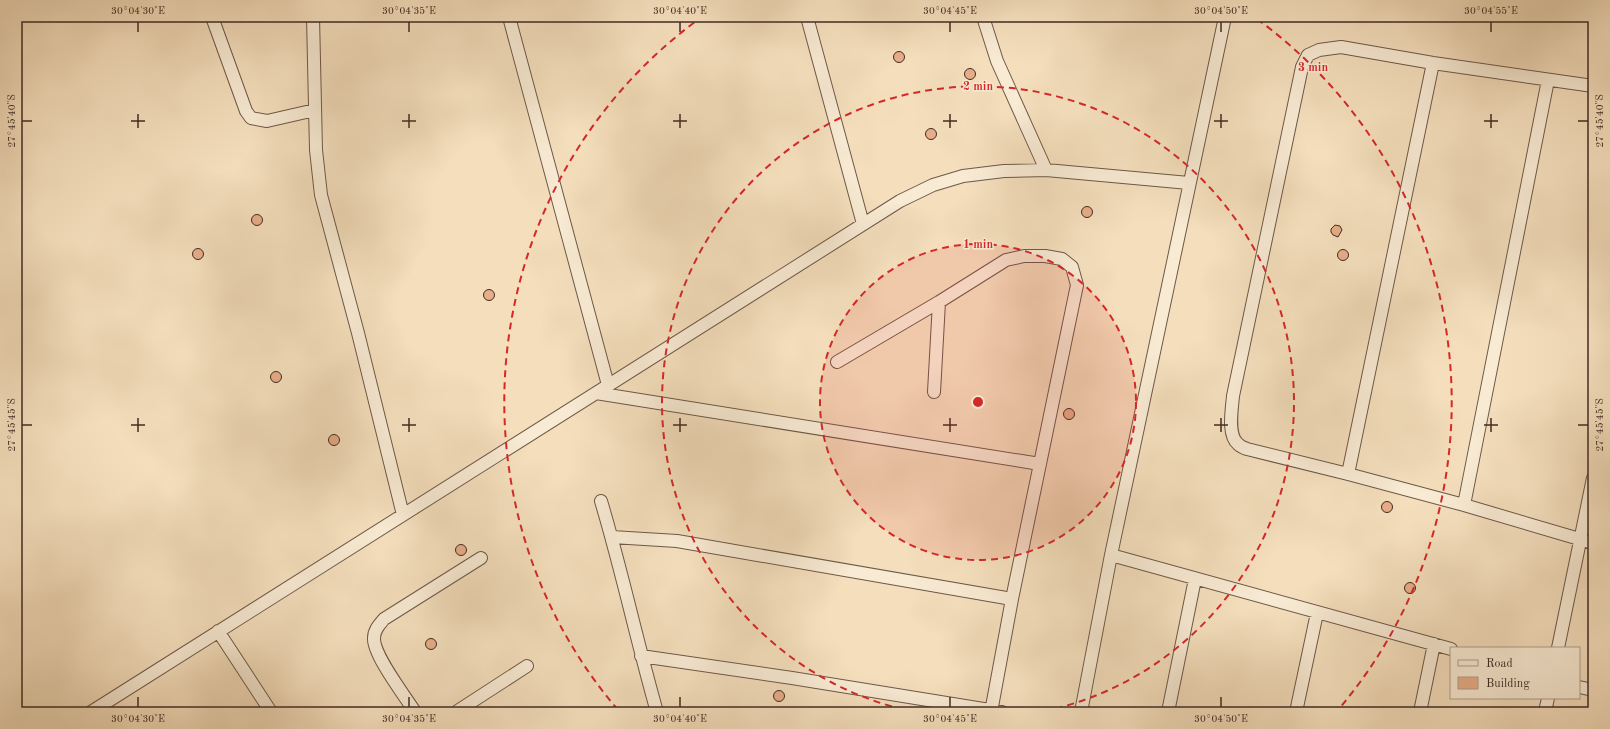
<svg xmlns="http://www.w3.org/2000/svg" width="1610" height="729" font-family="'Old Standard TT',serif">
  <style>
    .building { fill: #e8ae8a; stroke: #402b23 }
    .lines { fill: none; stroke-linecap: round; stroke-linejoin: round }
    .street-casing { stroke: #6d5849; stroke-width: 14 }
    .street { stroke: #f8ead3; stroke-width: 12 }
    .ticks { fill: none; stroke: #402b23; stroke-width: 1.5 }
    .ring { fill: none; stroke: #d62828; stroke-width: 2; stroke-dasharray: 7 5 }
    .centre { fill: #d62828; stroke: #f8ead3; stroke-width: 2 }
    .ring-label { font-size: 12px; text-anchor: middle; font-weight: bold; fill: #d62828; stroke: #f8ead3; stroke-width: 3; stroke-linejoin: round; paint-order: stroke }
    .neatline { fill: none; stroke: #402b23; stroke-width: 1.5 }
    .ticks-label { font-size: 10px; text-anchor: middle; fill: #402b23 }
  </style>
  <rect width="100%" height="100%" fill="#f4debc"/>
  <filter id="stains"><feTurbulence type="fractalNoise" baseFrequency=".005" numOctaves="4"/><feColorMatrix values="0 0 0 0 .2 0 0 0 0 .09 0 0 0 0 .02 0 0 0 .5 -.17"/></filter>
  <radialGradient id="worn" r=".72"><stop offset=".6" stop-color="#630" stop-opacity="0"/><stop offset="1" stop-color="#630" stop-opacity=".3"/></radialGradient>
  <path class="building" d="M893.5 57a5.5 5.5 0 1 1 11 0a5.5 5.5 0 1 1-11 0Z
    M964.5 74a5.5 5.5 0 1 1 11 0a5.5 5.5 0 1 1-11 0Z
    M925.5 134a5.5 5.5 0 1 1 11 0a5.5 5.5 0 1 1-11 0Z
    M1081.5 212a5.5 5.5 0 1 1 11 0a5.5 5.5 0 1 1-11 0Z
    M251.5 220a5.5 5.5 0 1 1 11 0a5.5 5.5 0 1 1-11 0Z
    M1335 225 1340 226 1342 230 1338 237 1333 235 1331 232V229Z
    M192.5 254a5.5 5.5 0 1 1 11 0a5.5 5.5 0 1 1-11 0Z
    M1337.5 255a5.5 5.5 0 1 1 11 0a5.5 5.5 0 1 1-11 0Z
    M483.5 295a5.5 5.5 0 1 1 11 0a5.5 5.5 0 1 1-11 0Z
    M270.5 377a5.5 5.5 0 1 1 11 0a5.5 5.5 0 1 1-11 0Z
    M1063.5 414a5.5 5.5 0 1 1 11 0a5.5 5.5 0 1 1-11 0Z
    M328.5 440a5.5 5.5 0 1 1 11 0a5.5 5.5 0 1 1-11 0Z
    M1381.5 507a5.5 5.5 0 1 1 11 0a5.5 5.5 0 1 1-11 0Z
    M455.5 550a5.5 5.5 0 1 1 11 0a5.5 5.5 0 1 1-11 0Z
    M1404.5 588a5.5 5.5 0 1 1 11 0a5.5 5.5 0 1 1-11 0Z
    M425.5 644a5.5 5.5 0 1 1 11 0a5.5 5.5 0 1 1-11 0Z
    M773.5 696a5.5 5.5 0 1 1 11 0a5.5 5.5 0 1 1-11 0Z"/>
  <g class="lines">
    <defs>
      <path id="street" d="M212 17 246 111 251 118 267 121 315 110
        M313 17 316 150 321 195 358 333 403 515
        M509 17 608 385
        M807 17 863 224
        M983 17 997 61 1046 170
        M1593 86 1433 63 1341 47 1319 50 1308 55 1302 67 1233 396C1232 409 1227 435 1238 444 1240 446 1244 448 1247 449L1348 474 1464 505 1593 543
        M837 362 939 302 1006 260 1024 256H1045L1062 259 1072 267 1077 285 1012 599 991 712
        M934 392 939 302
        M596 393 1040 464
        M1348 474 1433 63
        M601 501C622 571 637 642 657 712
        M1464 505 1548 80
        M612 537 677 541 1012 599
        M1111 555 1451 649
        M218 631 271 712
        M1558 648 1593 478
        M641 656 792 678 1002 712
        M1579 687 1593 690
        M91 712 900 201 933 185 963 176 1004 171 1046 170 1189 183
        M415 712C405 696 373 655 374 638 374 630 379 625 384 619L481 558
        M456 712 527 666
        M1081 712 1111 555 1225 17
        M1168 712 1195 579
        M1296 712 1317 613
        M1420 712 1434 644
        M1545 712 1548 698"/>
    </defs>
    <use href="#street" class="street-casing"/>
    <use href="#street" class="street"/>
  </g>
  <path class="ticks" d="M138 22V32M409 22V32M680 22V32M950 22V32M1221 22V32M1491 22V32M138 114V128M409 114V128M680 114V128M950 114V128M1221 114V128M1491 114V128M22 121H32M131 121H145M402 121H416M673 121H687M943 121H957M1214 121H1228M1484 121H1498M1578 121H1588M138 418V432M409 418V432M680 418V432M950 418V432M1221 418V432M1491 418V432M22 425H32M131 425H145M402 425H416M673 425H687M943 425H957M1214 425H1228M1484 425H1498M1578 425H1588M138 697V707M409 697V707M680 697V707M950 697V707M1221 697V707"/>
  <circle cx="978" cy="402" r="158" fill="#d62828" fill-opacity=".12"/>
  <g class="ring">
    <circle cx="978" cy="402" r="158"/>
    <path d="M915 712A316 316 0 1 1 1041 712"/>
    <path d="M618 710A474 474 0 0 1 699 19M1257 19A474 474 0 0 1 1338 710"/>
  </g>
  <circle cx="978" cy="402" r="6" class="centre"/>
  <g class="ring-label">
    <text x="1313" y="71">3 min</text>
    <text x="978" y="90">2 min</text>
    <text x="978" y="248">1 min</text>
  </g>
  <rect width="1610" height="729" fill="none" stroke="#f4debc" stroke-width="44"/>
  <rect x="1450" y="647" width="130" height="52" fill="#f8ead3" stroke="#ae9e8d"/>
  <rect x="1458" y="660" width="20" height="6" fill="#f8ead3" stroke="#ae9e8d"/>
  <text x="1486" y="667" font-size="12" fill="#402b23">Road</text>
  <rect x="1458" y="677" width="20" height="12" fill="#e8ae8a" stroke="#ae9e8d"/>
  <text x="1486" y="687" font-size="12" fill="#402b23">Building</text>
  <rect x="22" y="22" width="1566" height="685" class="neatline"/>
  <g class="ticks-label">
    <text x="138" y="14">30°04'30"E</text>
    <text x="409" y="14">30°04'35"E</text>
    <text x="680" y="14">30°04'40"E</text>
    <text x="950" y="14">30°04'45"E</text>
    <text x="1221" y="14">30°04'50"E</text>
    <text x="1491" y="14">30°04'55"E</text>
    <text transform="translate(11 121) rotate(-90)" y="4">27°45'40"S</text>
    <text transform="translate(1599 121) rotate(-90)" y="4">27°45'40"S</text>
    <text transform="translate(11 425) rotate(-90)" y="4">27°45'45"S</text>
    <text transform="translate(1599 425) rotate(-90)" y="4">27°45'45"S</text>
    <text x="138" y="722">30°04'30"E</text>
    <text x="409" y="722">30°04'35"E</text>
    <text x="680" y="722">30°04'40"E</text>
    <text x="950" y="722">30°04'45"E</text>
    <text x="1221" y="722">30°04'50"E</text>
  </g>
  <rect width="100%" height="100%" filter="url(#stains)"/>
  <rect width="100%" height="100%" fill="url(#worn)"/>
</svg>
